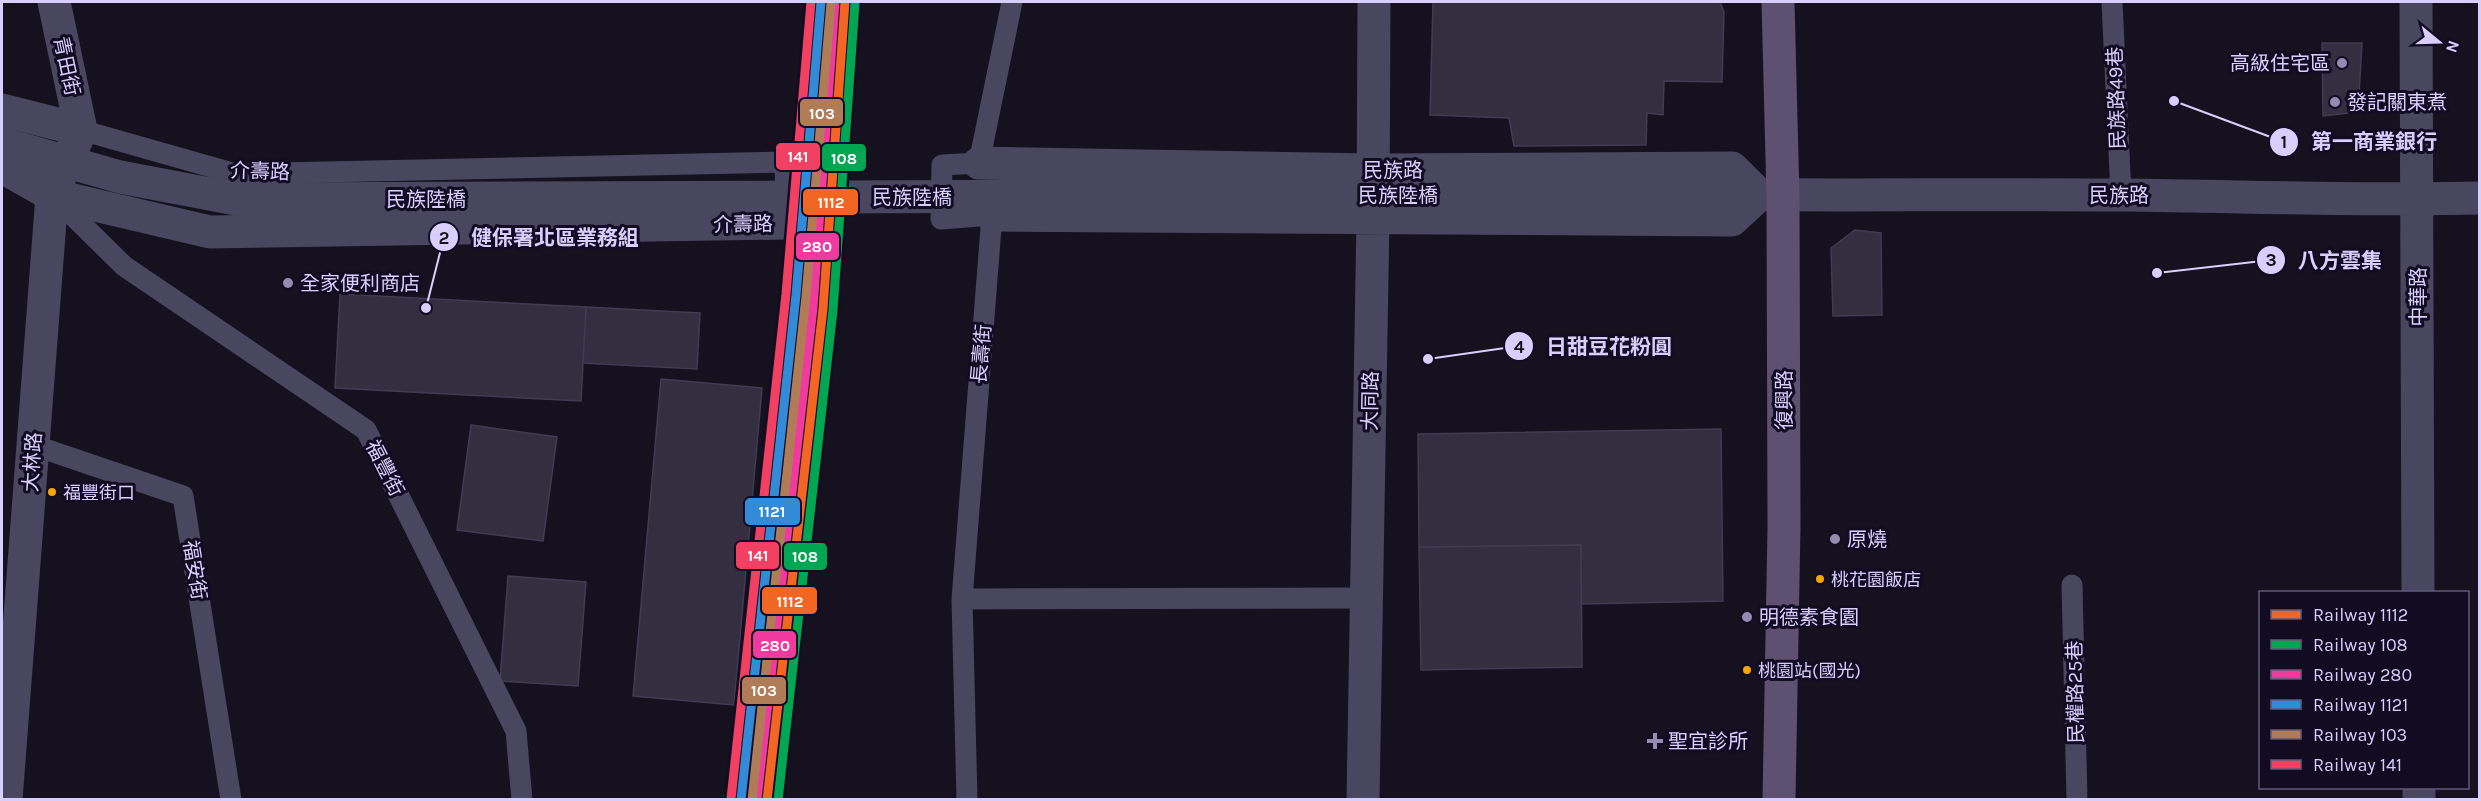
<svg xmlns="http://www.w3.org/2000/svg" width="2481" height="801" font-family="Karla,'Noto Sans TC',sans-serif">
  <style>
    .building { fill: #332f41; stroke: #413b53; stroke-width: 1.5 }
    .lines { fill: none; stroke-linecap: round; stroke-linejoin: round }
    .service { stroke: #49465f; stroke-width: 21 }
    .minor { stroke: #49465f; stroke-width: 33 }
    .tertiary { stroke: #49465f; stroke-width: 33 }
    .primary { stroke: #5e5070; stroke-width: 33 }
    .rail-1-casing { stroke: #120c23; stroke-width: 14 }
    .rail-2-casing { stroke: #120c23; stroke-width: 14 }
    .rail-3-casing { stroke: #120c23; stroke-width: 14 }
    .rail-4-casing { stroke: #120c23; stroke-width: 14 }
    .rail-5-casing { stroke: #120c23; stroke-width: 14 }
    .rail-6-casing { stroke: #120c23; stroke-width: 14 }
    .rail-1 { stroke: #f26522; stroke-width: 9 }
    .rail-2 { stroke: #00a651; stroke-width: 9 }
    .rail-3 { stroke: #f13a9d; stroke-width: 9 }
    .rail-4 { stroke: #338bd7; stroke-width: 9 }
    .rail-5 { stroke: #b07c57; stroke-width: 9 }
    .rail-6 { stroke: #f24062; stroke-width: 9 }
    .poi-dot { fill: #948cb0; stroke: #120c23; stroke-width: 2 }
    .bus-dot { fill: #f7a600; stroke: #120c23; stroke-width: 2 }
    .labels { text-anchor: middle; stroke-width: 6; stroke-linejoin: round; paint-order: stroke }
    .bus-label { font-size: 18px; fill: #d8cfff; stroke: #120c23; text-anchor: start }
    .poi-label { font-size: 20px; fill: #d8cfff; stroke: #120c23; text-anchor: start }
    .street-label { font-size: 20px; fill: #d8cfff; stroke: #120c23 }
    .leader { fill: none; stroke: #d8cfff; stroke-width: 2 }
    .callout-dot { fill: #d8cfff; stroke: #120c23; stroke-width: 2 }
    .mark-label { font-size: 18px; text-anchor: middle; font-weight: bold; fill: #111 }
    .callout-label { font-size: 21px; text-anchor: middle; font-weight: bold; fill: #d8cfff; stroke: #120c23; stroke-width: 6; stroke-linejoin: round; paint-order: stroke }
    .line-badge { stroke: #120c23; stroke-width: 2 }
    .badge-label { font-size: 16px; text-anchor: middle; font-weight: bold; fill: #fff }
  </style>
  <rect width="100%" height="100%" fill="#15111e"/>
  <path class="building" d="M1433 2H1720L1724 12 1722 82 1664 81 1663 115 1647 113 1646 145 1514 146 1509 118 1430 115Z
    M2322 43H2362L2358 112 2323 116Z
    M1855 230 1881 233 1882 315 1833 316 1831 248Z
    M340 294 586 307 581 401 335 388Z
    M586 307 700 313 697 369 583 363Z
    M661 379 762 388 734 705 633 696Z
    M471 425 557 437 543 541 457 530Z
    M1721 429 1723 601 1581 604V545L1419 547 1418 434Z
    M1581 545 1582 667 1421 670 1419 547Z
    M508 576 586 582 578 686 500 681Z"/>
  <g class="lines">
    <path class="service" d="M2112 2 2121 195
      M81 130 236 174 785 162 786 207
      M55 198 124 266 366 430 516 731 522 800
      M33 445 183 496 231 800
      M2072 585 2077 800
      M962 599 1367 598
      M967 800 962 599 992 215 941 219 942 165 979 163 1012 2"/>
    <path class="minor" d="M54 2 81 130
      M2416 2 2418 592
      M2 110 81 130
      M979 163 1373 170 1732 168 1759 195 1732 220 992 215
      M2 167 52 195 210 232 786 223
      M2419 788V800
      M6 800 52 195 81 130
      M1363 800 1373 218 1374 2"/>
    <path class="tertiary" d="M2 141 8 145 120 177 236 199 1650 194C1807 196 1964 194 2121 195 2241 196 2360 201 2480 198"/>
    <path class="primary" d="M1778 2 1783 197 1784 527 1779 800"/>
    <defs>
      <path id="rail-1" d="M767 800 823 309 845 2"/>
      <path id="rail-2" d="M778 800 833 310 855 3"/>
      <path id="rail-3" d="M757 799 813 308 835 2"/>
      <path id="rail-4" d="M741 800 796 295 821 2"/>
      <path id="rail-5" d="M752 800 806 296 831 3"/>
      <path id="rail-6" d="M731 799 786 294 811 2"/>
    </defs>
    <use href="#rail-1" class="rail-1-casing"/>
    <use href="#rail-2" class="rail-2-casing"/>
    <use href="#rail-3" class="rail-3-casing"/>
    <use href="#rail-4" class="rail-4-casing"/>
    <use href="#rail-5" class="rail-5-casing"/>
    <use href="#rail-6" class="rail-6-casing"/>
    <use href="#rail-1" class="rail-1"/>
    <use href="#rail-2" class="rail-2"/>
    <use href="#rail-3" class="rail-3"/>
    <use href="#rail-4" class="rail-4"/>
    <use href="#rail-5" class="rail-5"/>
    <use href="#rail-6" class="rail-6"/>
  </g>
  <g class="poi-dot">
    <circle cx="2342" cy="63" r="6"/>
    <circle cx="2335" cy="102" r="6"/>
    <circle cx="288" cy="283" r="6"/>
    <circle cx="1835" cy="539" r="6"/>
    <circle cx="1747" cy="617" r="6"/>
    <path d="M1652 732h6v6h6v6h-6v6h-6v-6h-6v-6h6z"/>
  </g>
  <g class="bus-dot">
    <circle cx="52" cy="492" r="5"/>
    <circle cx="1820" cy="579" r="5"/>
    <circle cx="1747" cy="670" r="5"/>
  </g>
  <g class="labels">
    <g class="bus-label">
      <text x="63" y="499">福豐街口</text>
      <text x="1831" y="586">桃花園飯店</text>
      <text x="1758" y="677">桃園站(國光)</text>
    </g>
    <g class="poi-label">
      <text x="2330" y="70" text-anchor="end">高級住宅區</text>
      <text x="2347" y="109">發記關東煮</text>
      <text x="300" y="290">全家便利商店</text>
      <text x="1847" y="546">原燒</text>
      <text x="1759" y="624">明德素食園</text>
      <text x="1668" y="748">聖宜診所</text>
    </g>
    <g class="street-label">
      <text transform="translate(67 66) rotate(78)" y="7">青田街</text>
      <text transform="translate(2116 98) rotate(-92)" y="7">民族路49巷</text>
      <text x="1393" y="177">民族路</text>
      <text transform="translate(260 171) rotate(2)" y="7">介壽路</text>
      <text x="1398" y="202">民族陸橋</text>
      <text x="2119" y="202">民族路</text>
      <text x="912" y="204">民族陸橋</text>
      <text x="426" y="206">民族陸橋</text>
      <text transform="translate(743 224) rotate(-1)" y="7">介壽路</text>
      <text transform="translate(2418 297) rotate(-90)" y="7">中華路</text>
      <text transform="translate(981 354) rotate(-85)" y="7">長壽街</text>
      <text transform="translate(1784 400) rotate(-90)" y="7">復興路</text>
      <text transform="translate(1370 401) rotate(-89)" y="7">大同路</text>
      <text transform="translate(32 462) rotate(-86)" y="7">大林路</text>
      <text transform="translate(385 468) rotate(63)" y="7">福豐街</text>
      <text transform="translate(195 570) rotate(81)" y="7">福安街</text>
      <text transform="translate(2075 692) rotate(-91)" y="7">民權路25巷</text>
    </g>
  </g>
  <path class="leader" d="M2174 101L2284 142M426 308L444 237M2157 273L2271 260M1428 359L1519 346"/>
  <g class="callout-dot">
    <circle cx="2174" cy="101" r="6"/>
    <circle cx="426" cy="308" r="6"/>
    <circle cx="2157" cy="273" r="6"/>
    <circle cx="1428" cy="359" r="6"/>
    <circle cx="2284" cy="142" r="15"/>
    <circle cx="444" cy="237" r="15"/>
    <circle cx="2271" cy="260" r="15"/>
    <circle cx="1519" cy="346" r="15"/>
  </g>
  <g class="mark-label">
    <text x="2284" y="148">1</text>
    <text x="444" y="244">2</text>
    <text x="2271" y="266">3</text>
    <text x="1519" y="353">4</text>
  </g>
  <g class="callout-label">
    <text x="2374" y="149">第一商業銀行</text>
    <text x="555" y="245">健保署北區業務組</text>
    <text x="2340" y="268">八方雲集</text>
    <text x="1609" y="354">日甜豆花粉圓</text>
  </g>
  <g class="line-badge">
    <rect x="799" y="98" width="45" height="29" rx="6" fill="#b07c57"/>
    <rect x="775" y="142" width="46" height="29" rx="6" fill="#f24062"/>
    <rect x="821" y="143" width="46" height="29" rx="6" fill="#00a651"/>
    <rect x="802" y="188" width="57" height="28" rx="6" fill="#f26522"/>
    <rect x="795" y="232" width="45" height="29" rx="6" fill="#f13a9d"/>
    <rect x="744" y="497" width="57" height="29" rx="6" fill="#338bd7"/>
    <rect x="735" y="541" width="45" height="29" rx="6" fill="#f24062"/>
    <rect x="783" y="542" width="45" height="29" rx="6" fill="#00a651"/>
    <rect x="761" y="586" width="57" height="29" rx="6" fill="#f26522"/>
    <rect x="752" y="630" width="45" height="29" rx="6" fill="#f13a9d"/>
    <rect x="741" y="676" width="46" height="29" rx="6" fill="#b07c57"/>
  </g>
  <g class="badge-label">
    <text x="822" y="119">103</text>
    <text x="798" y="162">141</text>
    <text x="844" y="164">108</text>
    <text x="831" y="208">1112</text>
    <text x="817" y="252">280</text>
    <text x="772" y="517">1121</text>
    <text x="758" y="561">141</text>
    <text x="805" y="562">108</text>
    <text x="790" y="607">1112</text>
    <text x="775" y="651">280</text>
    <text x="764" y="696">103</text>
  </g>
  <rect width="2481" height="801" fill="none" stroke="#d8cfff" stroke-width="6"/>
  <rect x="2259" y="591" width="210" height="198" fill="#120c23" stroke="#615a7b" stroke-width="1.5"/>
  <rect x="2271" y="610" width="30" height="9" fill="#f26522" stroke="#615a7b" stroke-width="1.5"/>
  <text x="2313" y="621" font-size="18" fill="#d8cfff">Railway 1112</text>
  <rect x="2271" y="640" width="30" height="9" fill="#00a651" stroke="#615a7b" stroke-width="1.5"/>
  <text x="2313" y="651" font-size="18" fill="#d8cfff">Railway 108</text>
  <rect x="2271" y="670" width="30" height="9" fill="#f13a9d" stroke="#615a7b" stroke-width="1.5"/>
  <text x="2313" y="681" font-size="18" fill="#d8cfff">Railway 280</text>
  <rect x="2271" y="700" width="30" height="9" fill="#338bd7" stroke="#615a7b" stroke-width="1.5"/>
  <text x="2313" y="711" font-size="18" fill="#d8cfff">Railway 1121</text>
  <rect x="2271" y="730" width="30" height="9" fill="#b07c57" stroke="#615a7b" stroke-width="1.5"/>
  <text x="2313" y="741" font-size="18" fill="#d8cfff">Railway 103</text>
  <rect x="2271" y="760" width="30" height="9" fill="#f24062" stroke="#615a7b" stroke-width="1.5"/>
  <text x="2313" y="771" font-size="18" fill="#d8cfff">Railway 141</text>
  <g transform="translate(2439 42) rotate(109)" stroke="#120c23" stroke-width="4.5" paint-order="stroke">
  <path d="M0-4.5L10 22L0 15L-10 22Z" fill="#d8cfff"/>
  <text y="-9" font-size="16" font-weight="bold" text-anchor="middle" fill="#d8cfff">N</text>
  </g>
</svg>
